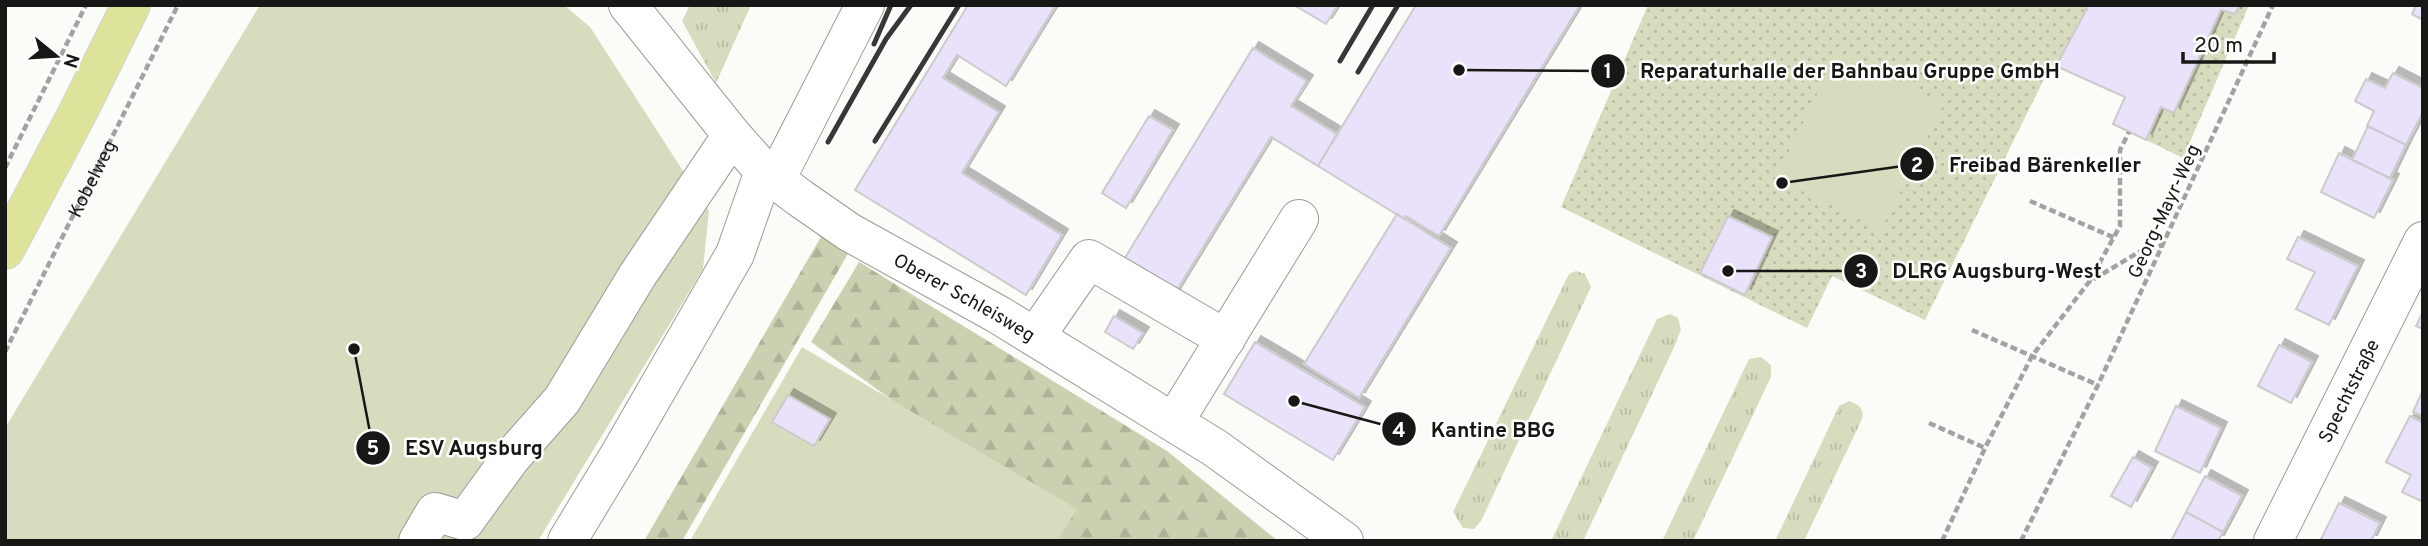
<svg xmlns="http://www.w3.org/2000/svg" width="2428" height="546" font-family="Overpass,sans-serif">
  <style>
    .grass { fill: url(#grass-tufts) }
    .forest { fill: url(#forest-firs) }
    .park { fill: url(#park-dots) }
    .pitch { fill: #d8dbbe }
    .building { fill: #eae1fa; stroke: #cbcacd; stroke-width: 2; filter: url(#shadow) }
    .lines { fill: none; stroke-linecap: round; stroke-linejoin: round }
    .minor-casing { stroke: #9b9b98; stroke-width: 40 }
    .major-casing { stroke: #d5d5d5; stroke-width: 40 }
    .path { stroke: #a2a3a0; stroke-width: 4.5; stroke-dasharray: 7 3.5; stroke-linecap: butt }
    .minor { stroke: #fff; stroke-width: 38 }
    .major { stroke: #dee39b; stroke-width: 38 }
    .rail { stroke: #373736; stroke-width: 5 }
    .labels { text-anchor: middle; stroke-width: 5; stroke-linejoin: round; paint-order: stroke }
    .street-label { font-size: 19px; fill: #171716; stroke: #fffffe }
    .leader { fill: none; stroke: #171716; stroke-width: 2.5 }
    .callout-dot { fill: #171716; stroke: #fffffe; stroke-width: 2.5 }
    .mark-label { font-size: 21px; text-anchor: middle; font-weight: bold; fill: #fff }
    .callout-label { font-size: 21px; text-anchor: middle; font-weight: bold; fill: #171716; stroke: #fffffe; stroke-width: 5; stroke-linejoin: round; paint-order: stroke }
  </style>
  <defs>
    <pattern id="grass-tufts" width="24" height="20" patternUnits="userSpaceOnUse" patternTransform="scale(1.75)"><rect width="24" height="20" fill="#d8dbbe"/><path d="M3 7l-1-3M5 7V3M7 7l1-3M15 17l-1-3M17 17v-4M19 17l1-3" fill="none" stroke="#b9bba3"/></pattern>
    <pattern id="forest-firs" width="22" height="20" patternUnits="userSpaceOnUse" patternTransform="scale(1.75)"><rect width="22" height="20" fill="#cdd0b0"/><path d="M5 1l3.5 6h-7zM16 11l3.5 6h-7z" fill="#afb297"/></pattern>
    <pattern id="park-dots" width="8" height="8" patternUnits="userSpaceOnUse" patternTransform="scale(1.75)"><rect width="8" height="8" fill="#d8dbbe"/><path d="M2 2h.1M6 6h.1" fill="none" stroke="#b9bba3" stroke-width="1.8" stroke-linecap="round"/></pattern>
    <filter id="shadow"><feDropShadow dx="6" dy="-6" stdDeviation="0" flood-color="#0004"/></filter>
  </defs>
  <rect width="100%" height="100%" fill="#fbfcf8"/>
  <path class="grass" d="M690 5H751L716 83 682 21Z
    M1576 271 1585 274 1591 287 1481 521 1474 529 1463 528 1453 512 1569 274Z
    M1670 314 1678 318 1681 329 1676 343 1583 541H1551L1657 319Z
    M1761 357 1771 365V377L1693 541H1662L1749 359Z
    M1849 401C1858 404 1865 409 1862 419L1804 541H1775L1839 406Z"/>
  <path class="forest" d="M822 235 849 252 682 541H644Z
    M859 262 1167 451 1278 541H1036L952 443 811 342Z"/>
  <path class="park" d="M1648 5H2249L2183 158 2113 124 2125 96 2057 66 2049 69 1925 320 1832 276 1807 328 1561 207Z"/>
  <path class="pitch" d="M260 5H564L590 27 709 211 703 269 538 541H5V428Z
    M1838 52 1944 104 1881 230 1776 178Z
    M802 347 1077 509 1057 541H690Z"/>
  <path class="building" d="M968 5H1056L1006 86 957 55 943 78 999 112 962 173 1062 235 1026 295 855 190Z
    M1294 5H1338L1326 24Z
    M1416 5H1580L1439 236 1406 216 1404 219 1318 166Z
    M2089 5H2239V7L2235 14 2221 10 2174 113 2161 107 2146 140 2113 124 2125 97 2056 66Z
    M2416 5H2423V20L2412 14Z
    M1253 48 1307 81 1291 106 1337 134 1318 166 1271 137 1172 298 1120 266Z
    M2393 73 2423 88V112L2406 145 2367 126 2374 111 2355 101 2366 79 2385 88Z
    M1149 116 1173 130 1126 208 1102 193Z
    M2368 126 2406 145 2390 178 2352 160Z
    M2339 153 2393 180 2374 218 2321 192Z
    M1397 214 1451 248 1359 398 1304 364Z
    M1728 216 1772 237 1745 295 1700 273Z
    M2298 237 2358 266 2329 325 2296 309 2315 272 2287 259Z
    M2423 312V329L2416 326Z
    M1114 316 1143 333 1133 349 1105 332Z
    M1255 342 1365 407 1333 460 1224 394Z
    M2279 345 2312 362 2291 403 2258 386Z
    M2423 390V416L2413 412Z
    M788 395 830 419 814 446 772 422Z
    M2176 406 2221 428 2200 473 2155 451Z
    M2410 416 2423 423V502L2402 492 2411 475 2386 462Z
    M2133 457 2152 468 2131 507 2111 496Z
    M2205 476 2242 496 2223 532 2186 512Z
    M2339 503 2380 523 2371 541H2320Z
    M2186 512 2223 532 2218 541H2171Z"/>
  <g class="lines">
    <defs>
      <g id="minor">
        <path id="s2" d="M628 5 732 135 764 171 800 198 849 232 999 315 1215 448 1344 541"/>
        <path d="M776 179 865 5"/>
        <path d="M1035 337 1089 259 1226 339"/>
        <path d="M1174 422 1299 219"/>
        <path d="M418 541 435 512 465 521 510 459 562 400 637 276 732 135"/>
        <path d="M567 541 621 452 735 254 764 171"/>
        <path id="s3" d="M2273 541 2423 241"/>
      </g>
      <path id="major" d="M5 250 78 112 131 5"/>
    </defs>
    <use href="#minor" class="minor-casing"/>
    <use href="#major" class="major-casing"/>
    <g class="path">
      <path d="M5 168 86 5"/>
      <path d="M2030 201 2115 238"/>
      <path d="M2089 282 2120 226V150L2129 132"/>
      <path d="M1972 330 2098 385"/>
      <path id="s1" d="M5 352 178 5"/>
      <path d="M1929 423 1985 448"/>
      <path d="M1942 541 1985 448 2032 356 2089 282 2139 252 2163 245"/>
      <path d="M2021 541 2098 385 2273 5"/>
    </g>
    <use href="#minor" class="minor"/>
    <use href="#major" class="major"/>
    <path class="rail" d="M874 44 891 5
      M1340 61 1373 5
      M1358 72 1398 5
      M875 141 959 5
      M828 142 886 39 911 5"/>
  </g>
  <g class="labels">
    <g class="street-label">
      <text dy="7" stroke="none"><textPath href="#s1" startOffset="194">Kobelweg</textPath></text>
      <text transform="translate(2163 211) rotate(-65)" y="7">Georg-Mayr-Weg</text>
      <text dy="7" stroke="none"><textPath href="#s2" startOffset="452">Oberer Schleisweg</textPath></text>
      <text dy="7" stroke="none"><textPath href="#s3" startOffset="168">Spechtstraße</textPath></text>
    </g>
  </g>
  <path class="leader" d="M1459 70L1608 71M1782 183L1917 164M1728 271L1861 271M1294 401L1399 429M354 349L373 448"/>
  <g class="callout-dot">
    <circle cx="1459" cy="70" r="7"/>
    <circle cx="1782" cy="183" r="7"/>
    <circle cx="1728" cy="271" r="7"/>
    <circle cx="1294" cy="401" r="7"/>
    <circle cx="354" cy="349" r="7"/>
    <circle cx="1608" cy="71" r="18"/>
    <circle cx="1917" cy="164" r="18"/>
    <circle cx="1861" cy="271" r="18"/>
    <circle cx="1399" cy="429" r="18"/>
    <circle cx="373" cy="448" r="18"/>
  </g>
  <g class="mark-label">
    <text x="1608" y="78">1</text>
    <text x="1917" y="172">2</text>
    <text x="1861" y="278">3</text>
    <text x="1399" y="437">4</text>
    <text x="373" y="455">5</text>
  </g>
  <g class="callout-label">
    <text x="1850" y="78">Reparaturhalle der Bahnbau Gruppe GmbH</text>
    <text x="2045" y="172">Freibad Bärenkeller</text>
    <text x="1997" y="278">DLRG Augsburg-West</text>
    <text x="1493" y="437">Kantine BBG</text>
    <text x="474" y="455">ESV Augsburg</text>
  </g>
  <rect width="2428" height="546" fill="none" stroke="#171716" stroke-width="14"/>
  <g transform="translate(56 56) rotate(108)" stroke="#fffffe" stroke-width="5" paint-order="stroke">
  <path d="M0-5L12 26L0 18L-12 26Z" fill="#171716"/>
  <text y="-10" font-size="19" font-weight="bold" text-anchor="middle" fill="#171716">N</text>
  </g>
  <path d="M2183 52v10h91v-10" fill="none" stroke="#171716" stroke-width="3.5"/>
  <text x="2194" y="52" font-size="21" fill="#171716" stroke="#fffffe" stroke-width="5" paint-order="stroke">20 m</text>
</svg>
